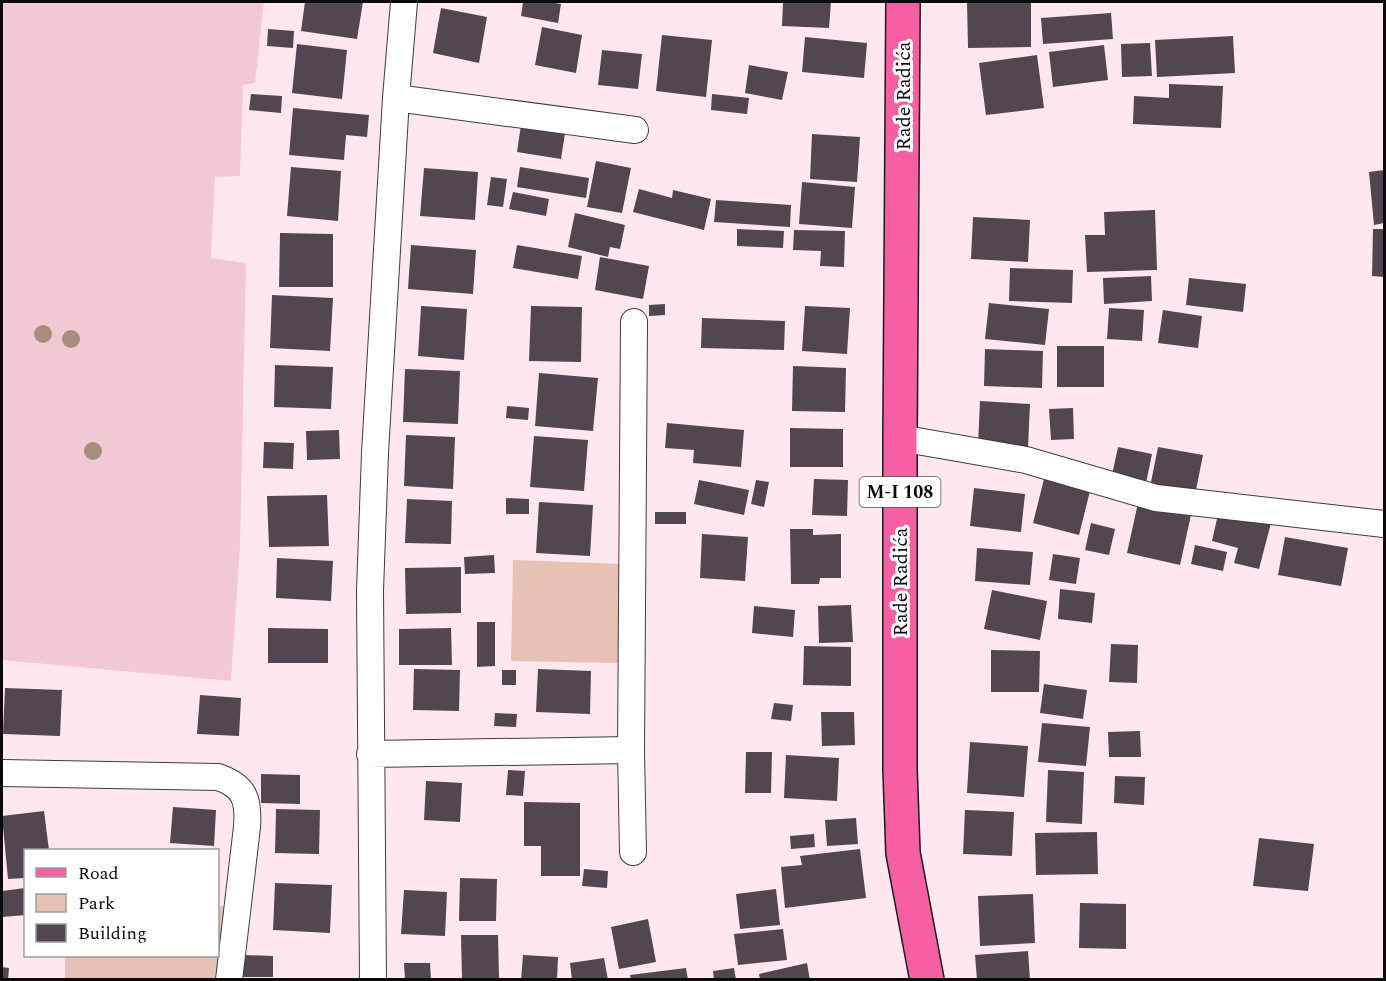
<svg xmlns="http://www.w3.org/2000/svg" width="1386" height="981" font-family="Spectral,serif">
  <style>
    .farmland { fill: #f3c8d5 }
    .green { fill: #e7c1b3 }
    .building { fill: #524650 }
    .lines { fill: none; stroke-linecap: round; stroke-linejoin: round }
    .street-casing { stroke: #3d3d3d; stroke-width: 28 }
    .primary-casing { stroke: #1b1b1b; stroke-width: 36 }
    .street { stroke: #fff; stroke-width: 26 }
    .primary { stroke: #f65fa3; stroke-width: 33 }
    .tree { fill: #a78d7c }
    .labels { text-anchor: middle; stroke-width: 6; stroke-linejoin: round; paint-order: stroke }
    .shield { fill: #fff; stroke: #545454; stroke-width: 1.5 }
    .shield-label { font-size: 18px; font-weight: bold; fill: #0a0a0a }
    .street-label { font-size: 20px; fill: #0a0a0a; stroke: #fff }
  </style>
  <rect width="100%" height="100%" fill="#ffe7f0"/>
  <path class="farmland" d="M2 2H264L255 83 243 85 240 176 215 177 211 258 246 263 240 547 231 681 2 660Z"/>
  <path class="green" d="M513 560 621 564 619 663 511 661Z
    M225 906 217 979 65 980V956H218V907Z"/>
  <path class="building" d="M305 2H363L357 39 301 31Z
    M523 2H548L561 4 558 23 521 16Z
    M783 2H831L829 28 782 26Z
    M1031 2V47L968 48 967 3Z
    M441 8 487 17 479 63 433 53Z
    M1111 13 1113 39 1043 44 1041 18Z
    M542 27 582 35 576 73 535 65Z
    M268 29 294 31 293 48 267 46Z
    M662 35 712 40 706 97 656 91Z
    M1233 36 1235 73 1157 77 1155 40Z
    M805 37 867 43 864 78 802 72Z
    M1150 43 1152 76 1122 77 1121 44Z
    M297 44 347 50 342 99 292 93Z
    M1104 45 1108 80 1053 87 1049 52Z
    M602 50 642 54 638 89 598 85Z
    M1037 55 1044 108 986 115 979 63Z
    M749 65 788 72 782 100 745 93Z
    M1169 84 1223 86 1221 128 1133 124 1134 96 1169 98Z
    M251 94 282 96 281 113 249 110Z
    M712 94 749 98 747 114 711 110Z
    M293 108 369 115 367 137 346 135 344 160 289 155Z
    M521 125 565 133 561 159 517 152Z
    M812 134 860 137 857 182 810 179Z
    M596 161 631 168 622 213 587 207Z
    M291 167 341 171 338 221 287 216Z
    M520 167 589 178 586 198 517 187Z
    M424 168 478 172 475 220 420 216Z
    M1384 170V223L1374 225 1369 172Z
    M491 177 507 179 503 207 487 205Z
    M802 182 855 187 852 228 799 224Z
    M639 189 672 198 673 190 711 199 704 230 633 212Z
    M513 192 549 199 546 216 509 209Z
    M716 200 791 205 790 227 714 222Z
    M1155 210 1157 270 1087 272 1085 235H1105L1104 212Z
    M575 213 625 225 620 249 610 247 608 257 568 247Z
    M973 217 1030 220 1028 262 971 259Z
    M737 229 784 231 783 248 737 246Z
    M1373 229H1384V277L1372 276Z
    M794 230 845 231 844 267 820 266 821 251 793 250Z
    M280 233 333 234V287H279Z
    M411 245 476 250 473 294 408 289Z
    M517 245 582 256 578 279 513 268Z
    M600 257 649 266 643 299 595 290Z
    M1010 268 1073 270 1072 303 1009 301Z
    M1151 276 1152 301 1104 304 1103 278Z
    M1189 278 1246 284 1243 312 1186 305Z
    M272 295 333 298 330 351 270 348Z
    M989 303 1049 309 1045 345 985 339Z
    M665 304V315L649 316V305Z
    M421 306 467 309 464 360 418 356Z
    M531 306 582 307 581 362 529 361Z
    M805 306 850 308 847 354 802 351Z
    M1109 308 1144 310 1142 341 1107 339Z
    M1163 310 1202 316 1198 348 1158 343Z
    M702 318 785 321 784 350 701 348Z
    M1057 346H1104V387H1057Z
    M985 349 1043 351 1042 388 984 386Z
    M275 365 333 367 331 409 274 407Z
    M793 366 846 368 845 412 792 411Z
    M405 369 460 371 458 424 403 422Z
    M539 373 598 378 593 431 535 426Z
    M980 401 1030 404 1028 448 978 445Z
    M507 406 529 408 528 420 506 418Z
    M1073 408 1074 439 1051 440 1049 409Z
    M667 423 744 430 741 467 693 463 694 450 665 448Z
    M790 428 843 429V467H790Z
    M339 430 340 459 307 460 306 431Z
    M406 435 455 437 453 489 404 486Z
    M534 436 588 440 584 491 530 487Z
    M264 442 294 443 293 469 263 468Z
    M1118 447 1152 454 1146 483 1112 475Z
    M1158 447 1203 455 1195 495 1150 487Z
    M814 479 848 480 847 516 812 515Z
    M1044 479 1090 491 1079 535 1033 523Z
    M699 480 749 490 744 515 694 504Z
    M756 480 769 482 764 507 751 504Z
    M974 488 1025 494 1021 532 970 526Z
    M327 495 329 546 269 547 267 496Z
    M506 498 529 499V514H506Z
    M407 499 452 501 451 544 405 543Z
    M539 502 593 505 590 556 536 553Z
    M1138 503 1191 515 1180 565 1127 553Z
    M1219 510 1271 523 1259 569 1234 563 1238 548 1212 541Z
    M655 512H686V524H655Z
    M1091 523 1115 529 1109 555 1085 550Z
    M790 529H813V535L841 534V578H820L819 584H791Z
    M702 534 748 537 745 581 700 578Z
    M1285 537 1348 548 1341 586 1278 575Z
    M1195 545 1227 552 1223 571 1191 564Z
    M977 548 1033 552 1030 585 975 581Z
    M1053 554 1080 558 1076 584 1049 580Z
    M494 555 495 573 465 574 464 557Z
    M277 558 333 561 331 601 276 598Z
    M461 567V613L406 614 405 568Z
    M1060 589 1095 593 1092 623 1058 619Z
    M992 590 1047 601 1040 640 984 629Z
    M851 605 853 642 819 643 818 606Z
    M754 606 795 610 793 637 752 633Z
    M477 622H495V666L477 667Z
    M268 628 328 629V663H268Z
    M451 628 452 665H399V629Z
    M1111 644 1138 645 1137 683 1109 682Z
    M804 646 851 647V686L803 685Z
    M991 650 1040 651 1039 692H991Z
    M414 669 460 670 459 711 413 710Z
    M538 669 591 671 590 714 536 712Z
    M502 670H516V685H502Z
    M1044 684 1087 690 1083 719 1040 713Z
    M5 688 62 690 60 736 3 734Z
    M200 695 241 698 239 736 197 734Z
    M774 703 793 705 791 721 771 719Z
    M821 712H854L855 745 822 746Z
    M495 713 517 714 516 727 494 726Z
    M1042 723 1090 727 1086 766 1038 762Z
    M1140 731 1141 757H1109L1108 732Z
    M970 742 1028 746 1024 797 967 793Z
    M746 752H772L771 793H745Z
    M786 755 839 758 837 801 784 798Z
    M508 770 525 771 523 796 506 795Z
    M1048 770 1084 772 1082 824 1046 822Z
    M261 774 300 775V804L261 803Z
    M1115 776 1145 777 1144 805 1114 803Z
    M426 781 462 783 460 822 424 820Z
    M524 802 580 803V876H541V846H524Z
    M173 807 216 810 214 846 170 843Z
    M276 809 320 810 319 854 275 853Z
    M965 810 1014 812 1012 856 963 854Z
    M44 811 49 850H26V878L8 879 2 816Z
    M856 818 858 844 827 846 825 820Z
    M1097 832 1098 874 1036 875 1035 833Z
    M814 834 815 847 791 849 790 836Z
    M1259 838 1314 844 1308 891 1253 886Z
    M860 849 866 898 785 908 781 867 802 865 800 856Z
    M584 869 608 871 607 888 582 886Z
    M460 878 497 879 496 921H459Z
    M275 883 332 885 330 933 273 930Z
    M25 888 26 915 2 917V891Z
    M776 889 780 925 740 929 736 894Z
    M404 890 447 892 445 936 401 934Z
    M1033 894 1035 943 980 946 978 896Z
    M1080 903 1126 904V949L1079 948Z
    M648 919 656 962 619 969 611 927Z
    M783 929 787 960 738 965 734 934Z
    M461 935H498L499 978 462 979Z
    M1028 951 1030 980H977L975 955Z
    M244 955 273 956V977H243Z
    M523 955 558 957 557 980H521Z
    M604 958 608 980H572L570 963Z
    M404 963H430L431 980H405Z
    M807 963 810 980H760L759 974Z
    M2 967 9 968 8 980H2Z
    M686 968 688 980H631L630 975Z
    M734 968 736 980H714L713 971Z"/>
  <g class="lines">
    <defs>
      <path id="street" d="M396 98 635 130
        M900 438 1026 460 1156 498 1384 524
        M631 750 633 852
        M370 754 631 750 634 322
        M2 773 218 777C245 786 249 800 247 827L229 980
        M373 980 370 591 375 453 396 98 404 2"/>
      <path id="primary" d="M903 2 900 438V769L903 853 927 980"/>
    </defs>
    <use href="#street" class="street-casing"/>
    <use href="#primary" class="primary-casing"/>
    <use href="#street" class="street"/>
    <use href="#primary" class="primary"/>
  </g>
  <g class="tree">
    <circle cx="43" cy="334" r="9"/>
    <circle cx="71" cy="339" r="9"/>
    <circle cx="93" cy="451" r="9"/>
  </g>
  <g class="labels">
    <rect class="shield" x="859.5" y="477" width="81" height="30" rx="4.5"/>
    <g class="shield-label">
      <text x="900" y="498">M-I 108</text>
    </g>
    <g class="street-label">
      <text transform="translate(903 96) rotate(-90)" y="7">Rade Radića</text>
      <text transform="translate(900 582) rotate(-90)" y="7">Rade Radića</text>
    </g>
  </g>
  <rect width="1386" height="981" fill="none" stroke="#0a0a0a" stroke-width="6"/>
  <rect x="24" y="849" width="195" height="108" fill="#ffffff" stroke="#9d9d9d" stroke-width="1.5"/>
  <rect x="36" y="868" width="30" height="9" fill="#f65fa3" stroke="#9d9d9d" stroke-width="1.5"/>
  <text x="78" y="879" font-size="18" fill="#0a0a0a">Road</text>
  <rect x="36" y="894" width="30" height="18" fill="#e7c1b3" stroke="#9d9d9d" stroke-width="1.5"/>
  <text x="78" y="909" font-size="18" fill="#0a0a0a">Park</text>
  <rect x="36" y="924" width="30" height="18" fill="#524650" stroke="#9d9d9d" stroke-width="1.5"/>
  <text x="78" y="939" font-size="18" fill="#0a0a0a">Building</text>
</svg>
